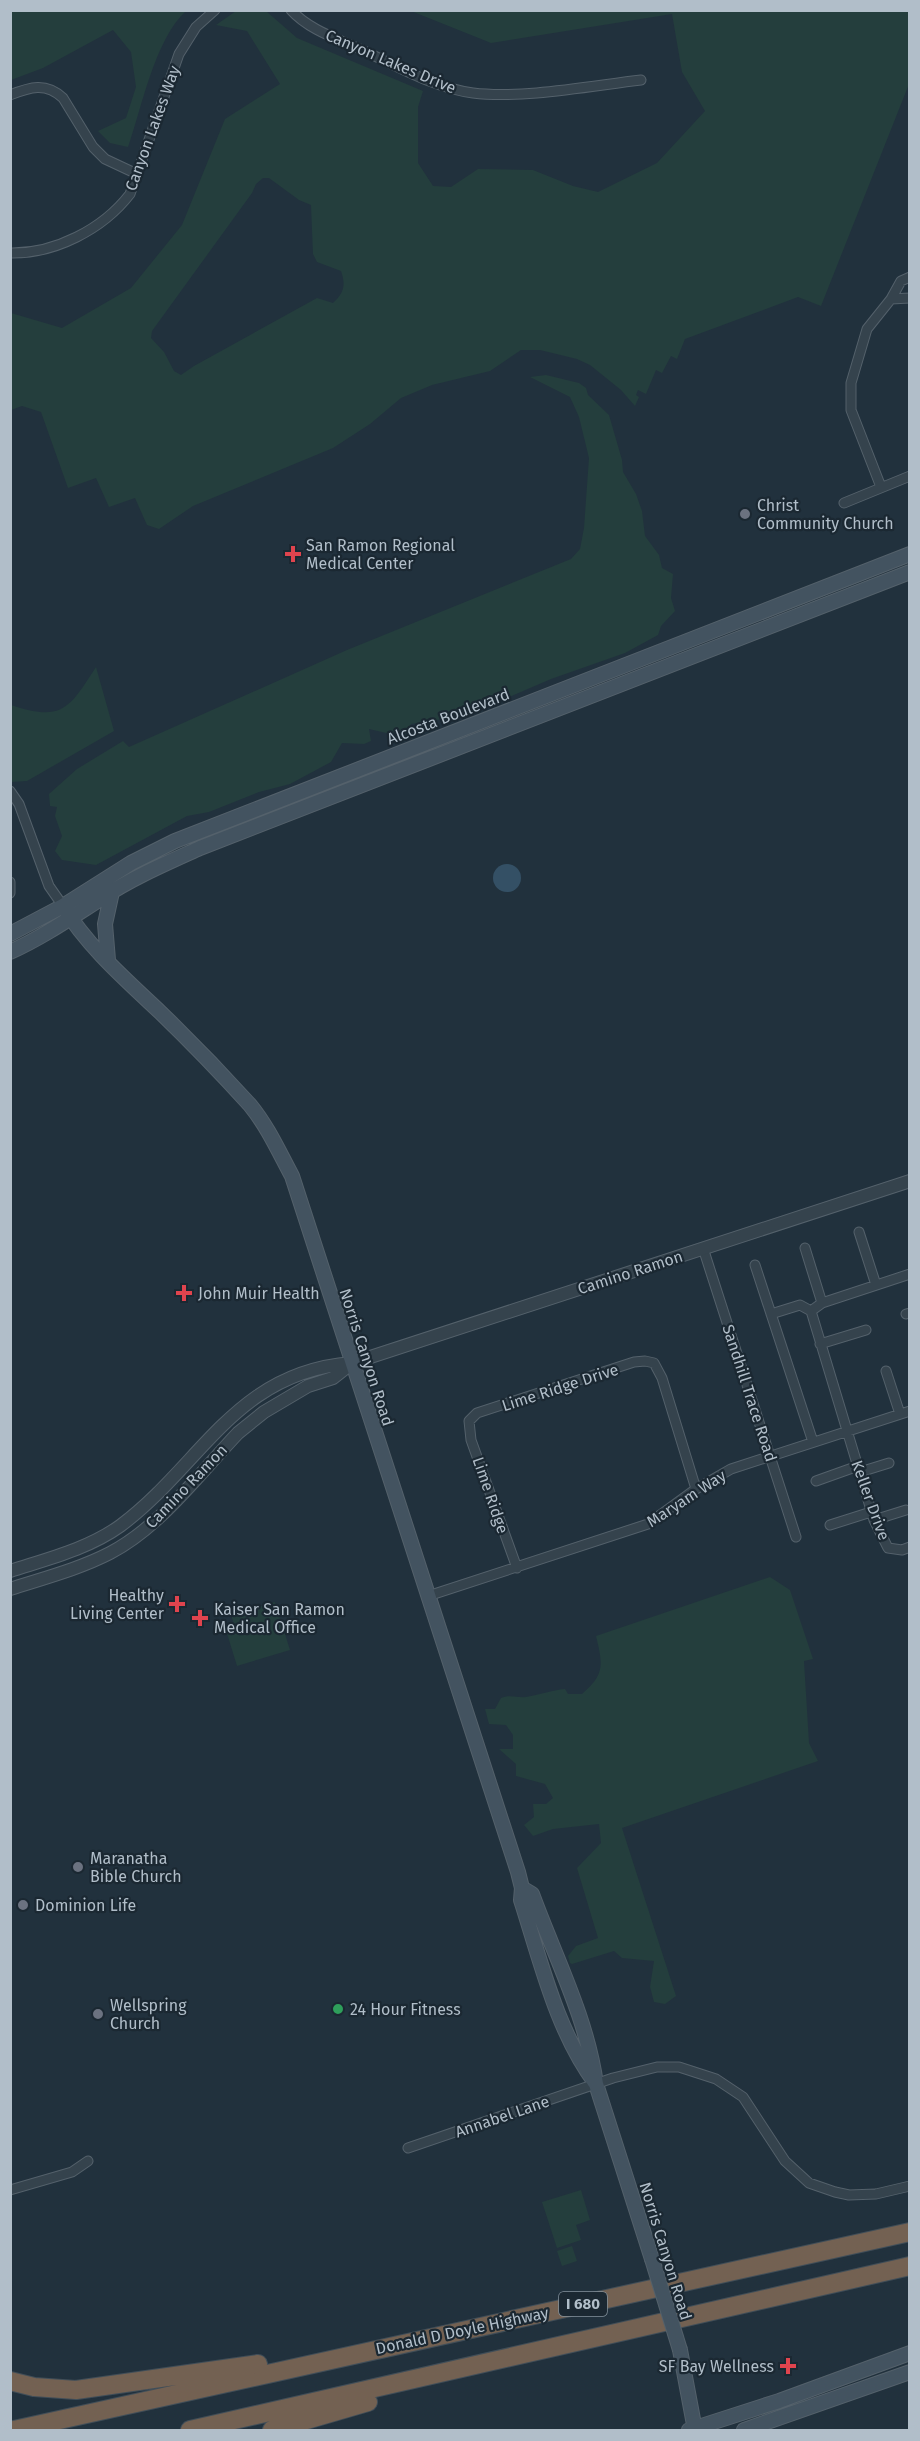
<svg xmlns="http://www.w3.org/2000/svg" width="920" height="2441" font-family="'Fira Sans',sans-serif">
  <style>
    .green { fill: #243e3d; fill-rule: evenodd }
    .water { fill: #345065 }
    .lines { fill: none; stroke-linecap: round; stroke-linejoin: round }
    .minor-casing { stroke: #54616b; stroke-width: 11 }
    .tertiary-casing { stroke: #54616b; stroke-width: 14 }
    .secondary-casing { stroke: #54616b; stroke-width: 16 }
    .motorway-casing { stroke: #414e58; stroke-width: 20 }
    .minor { stroke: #35434d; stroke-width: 9 }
    .tertiary { stroke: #35434d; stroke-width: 12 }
    .secondary { stroke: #435360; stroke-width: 14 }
    .motorway { stroke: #736152; stroke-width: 18 }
    .secondary-bridge-casing { stroke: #54616b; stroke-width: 16; stroke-linecap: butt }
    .secondary-bridge { stroke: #435360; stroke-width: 14 }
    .worship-dot { fill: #6b7280; stroke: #1b2832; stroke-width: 2 }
    .health-dot { fill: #e0444e; stroke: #1b2832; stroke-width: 2 }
    .leisure-dot { fill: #2e9e5b; stroke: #1b2832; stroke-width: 2 }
    .labels { text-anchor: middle; stroke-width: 4.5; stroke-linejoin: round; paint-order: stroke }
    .shield { fill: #1b2832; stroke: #84919c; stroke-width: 1.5 }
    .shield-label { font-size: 15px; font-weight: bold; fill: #b1bec9 }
    .street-label { font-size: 16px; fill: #b1bec9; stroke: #1b2832 }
    .poi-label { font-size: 16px; fill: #b1bec9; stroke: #1b2832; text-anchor: start }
  </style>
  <rect width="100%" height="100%" fill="#21313d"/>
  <path class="green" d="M11 10 186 11C155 39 142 107 128 147L110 143 98 131 126 118 136 87 131 52 113 30 43 68 11 80Z
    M236 11H266L297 38 423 91 418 107V163L433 186 451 187 478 169 533 170 573 186 598 192 657 163 705 111 682 72 672 14 491 43 411 11H909V84L821 306 798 297 685 339 677 359 671 356 662 373 656 370 646 394 638 390 636 395 639 397 635 406 621 390 590 365 577 359 540 350H521L490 371 432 385 401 398 370 424 333 448 193 506 159 529 147 525 135 498 109 507 96 478 68 488 41 412 22 406 11 410V313L62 328 131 288 182 225 225 119 280 84 247 31 216 25ZM263 178H269L299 200 311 205 313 254 317 262 341 271C346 285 344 293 333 303L317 298 194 366 181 375 174 371 164 352 151 338 152 331 252 193 256 184Z
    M546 375 579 383 586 388 588 395 609 415 622 460 623 472 636 494 642 511 645 536 659 555 662 568 673 574 671 598 675 611 661 626 658 635 625 653 551 679 484 708 456 717 411 724 407 733 399 736 369 729 371 741 364 744 342 743 331 762 290 784 259 792 209 812 187 816 96 865 62 860 55 851 62 836 55 816 57 807 50 806 49 794 77 769 123 741 129 747 347 650 571 559 580 549 584 528 589 458 579 417 570 397 530 377Z
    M96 667 114 731 27 781 11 782V705C62 722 69 709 96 667Z
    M770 1577 790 1590 813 1659 804 1661 809 1743 818 1761 622 1828 676 1996 665 2004 654 2002 650 1987 654 1961 622 1958 614 1951 572 1964 570 1963 568 1956 576 1946 598 1938 577 1868 601 1843 599 1824 553 1829 533 1836 524 1825 534 1817 533 1804H546L553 1798 545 1784 516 1776V1764L499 1749H513V1735L506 1725 489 1724 485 1709H495L501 1698C510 1694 517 1698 526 1697 539 1695 552 1690 565 1689L568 1694H582C605 1674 603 1665 596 1636Z
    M275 1602 290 1650 237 1666 225 1627 234 1624 231 1615Z
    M581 2190 590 2220 576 2225 581 2240 557 2248 542 2202Z
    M572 2246 577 2261 562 2266 557 2251Z"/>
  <path class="water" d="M493 878a14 14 0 1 1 28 0a14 14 0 1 1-28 0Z"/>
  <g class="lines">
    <defs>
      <path id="minor" d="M291 10C309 30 338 39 362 50 397 66 434 88 473 93 522 99 590 86 641 80
        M10 95C30 87 46 82 63 98L93 147 105 159 137 174
        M10 253C55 254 103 229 130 194L179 54 196 27 215 10
        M891 299 910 298
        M881 487 851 410V383L867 329 891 299 901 281 910 277
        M844 503 910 476
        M10 791 19 804 49 886 63 906
        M10 882V893
        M859 1232 876 1285
        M703 1248 796 1537
        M805 1248 822 1303
        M755 1265 813 1442
        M910 1274 822 1303 811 1311 874 1520 888 1548 902 1550 910 1547
        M771 1314 800 1305 811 1311
        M906 1314 910 1313
        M820 1344 866 1330
        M886 1371 900 1414
        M860 1472 889 1463
        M816 1481 858 1466
        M874 1520 906 1510
        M830 1525 871 1512
        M517 1568 471 1440 469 1421 477 1413 634 1362 645 1361 654 1363 662 1378 696 1489
        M428 1596 648 1524 696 1489 731 1469 910 1411
        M408 2148 613 2078 657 2067H679L716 2079 743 2097 785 2161 809 2183 835 2192 849 2195 876 2194 910 2186
        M10 2190 72 2172 88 2161"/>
      <path id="tertiary" d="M10 1571C47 1559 88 1549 120 1526 202 1465 235 1372 352 1363L910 1181
        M10 1589C44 1578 79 1569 110 1553 160 1527 200 1473 238 1433L264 1412 308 1386 333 1378 352 1363"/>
      <path id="secondary" d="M63 906C87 946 126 980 160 1012 191 1042 221 1073 250 1105 268 1127 279 1152 292 1176L518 1872 522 1888 521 1900C541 1962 557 2032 596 2084
        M10 934 63 906 131 863 175 841 910 554
        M10 952C43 937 72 917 102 898 132 878 167 863 200 848L910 572
        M108 960 105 924 112 892
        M522 1888 532 1894C555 1957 587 2018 596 2084L652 2259
        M680 2350 695 2430
        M689 2430 779 2401 910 2353
        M744 2430 910 2372"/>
      <path id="motorway" d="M10 2381 34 2387 76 2390 258 2364
        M14 2430 910 2232
        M190 2430 910 2266
        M272 2430 368 2402"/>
    </defs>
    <use href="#minor" class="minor-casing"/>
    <use href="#tertiary" class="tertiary-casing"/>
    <use href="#secondary" class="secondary-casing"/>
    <use href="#motorway" class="motorway-casing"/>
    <use href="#minor" class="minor"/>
    <use href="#tertiary" class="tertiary"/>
    <use href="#secondary" class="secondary"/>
    <use href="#motorway" class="motorway"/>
    <defs>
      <path id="secondary-bridge" d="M652 2259 680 2350"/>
    </defs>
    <use href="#secondary-bridge" class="secondary-bridge-casing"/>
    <use href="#secondary-bridge" class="secondary-bridge"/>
  </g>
  <g class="worship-dot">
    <circle cx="745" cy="514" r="6"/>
    <circle cx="78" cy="1867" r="6"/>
    <circle cx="23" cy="1905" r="6"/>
    <circle cx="98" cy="2014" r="6"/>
  </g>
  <g class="health-dot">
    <path d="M290 545h6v6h6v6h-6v6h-6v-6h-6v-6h6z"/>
    <path d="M181 1284h6v6h6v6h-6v6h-6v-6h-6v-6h6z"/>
    <path d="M174 1595h6v6h6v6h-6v6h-6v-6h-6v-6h6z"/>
    <path d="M197 1609h6v6h6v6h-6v6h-6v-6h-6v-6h6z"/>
    <path d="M785 2357h6v6h6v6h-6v6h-6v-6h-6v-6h6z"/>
  </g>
  <circle class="leisure-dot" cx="338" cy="2009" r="6"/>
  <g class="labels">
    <rect class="shield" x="559" y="2292" width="48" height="24" rx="4.5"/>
    <g class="shield-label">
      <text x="583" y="2309">I 680</text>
    </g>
    <g class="street-label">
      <text transform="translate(391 61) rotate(23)" y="6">Canyon Lakes Drive</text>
      <text transform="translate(152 128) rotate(-70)" y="6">Canyon Lakes Way</text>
      <text transform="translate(448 716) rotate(-21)" y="6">Alcosta Boulevard</text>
      <text transform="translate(630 1272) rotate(-18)" y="6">Camino Ramon</text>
      <text transform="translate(367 1357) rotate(72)" y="6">Norris Canyon Road</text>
      <text transform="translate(560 1387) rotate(-18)" y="6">Lime Ridge Drive</text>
      <text transform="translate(750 1393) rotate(72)" y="6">Sandhill Trace Road</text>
      <text transform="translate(186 1486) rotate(-46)" y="6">Camino Ramon</text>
      <text transform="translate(491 1495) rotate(71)" y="6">Lime Ridge</text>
      <text transform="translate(686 1498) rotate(-33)" y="6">Maryam Way</text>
      <text transform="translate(871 1500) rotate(70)" y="6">Keller Drive</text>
      <text transform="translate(502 2116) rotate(-19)" y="6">Annabel Lane</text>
      <text transform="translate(666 2251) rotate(73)" y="6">Norris Canyon Road</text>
      <text transform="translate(462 2330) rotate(-12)" y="6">Donald D Doyle Highway</text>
    </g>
    <g class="poi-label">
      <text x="757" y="511">Christ<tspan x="757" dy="18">Community Church</tspan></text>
      <text x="306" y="551">San Ramon Regional<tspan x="306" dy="18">Medical Center</tspan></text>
      <text x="198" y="1299">John Muir Health</text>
      <text x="164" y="1601" text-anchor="end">Healthy<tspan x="164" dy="18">Living Center</tspan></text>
      <text x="214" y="1615">Kaiser San Ramon<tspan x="214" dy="18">Medical Office</tspan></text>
      <text x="90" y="1864">Maranatha<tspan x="90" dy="18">Bible Church</tspan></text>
      <text x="35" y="1911">Dominion Life</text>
      <text x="110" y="2011">Wellspring<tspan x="110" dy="18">Church</tspan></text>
      <text x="350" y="2015">24 Hour Fitness</text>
      <text x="774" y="2372" text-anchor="end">SF Bay Wellness</text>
    </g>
  </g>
  <rect width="920" height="2441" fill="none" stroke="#b1bec9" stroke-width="24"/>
</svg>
